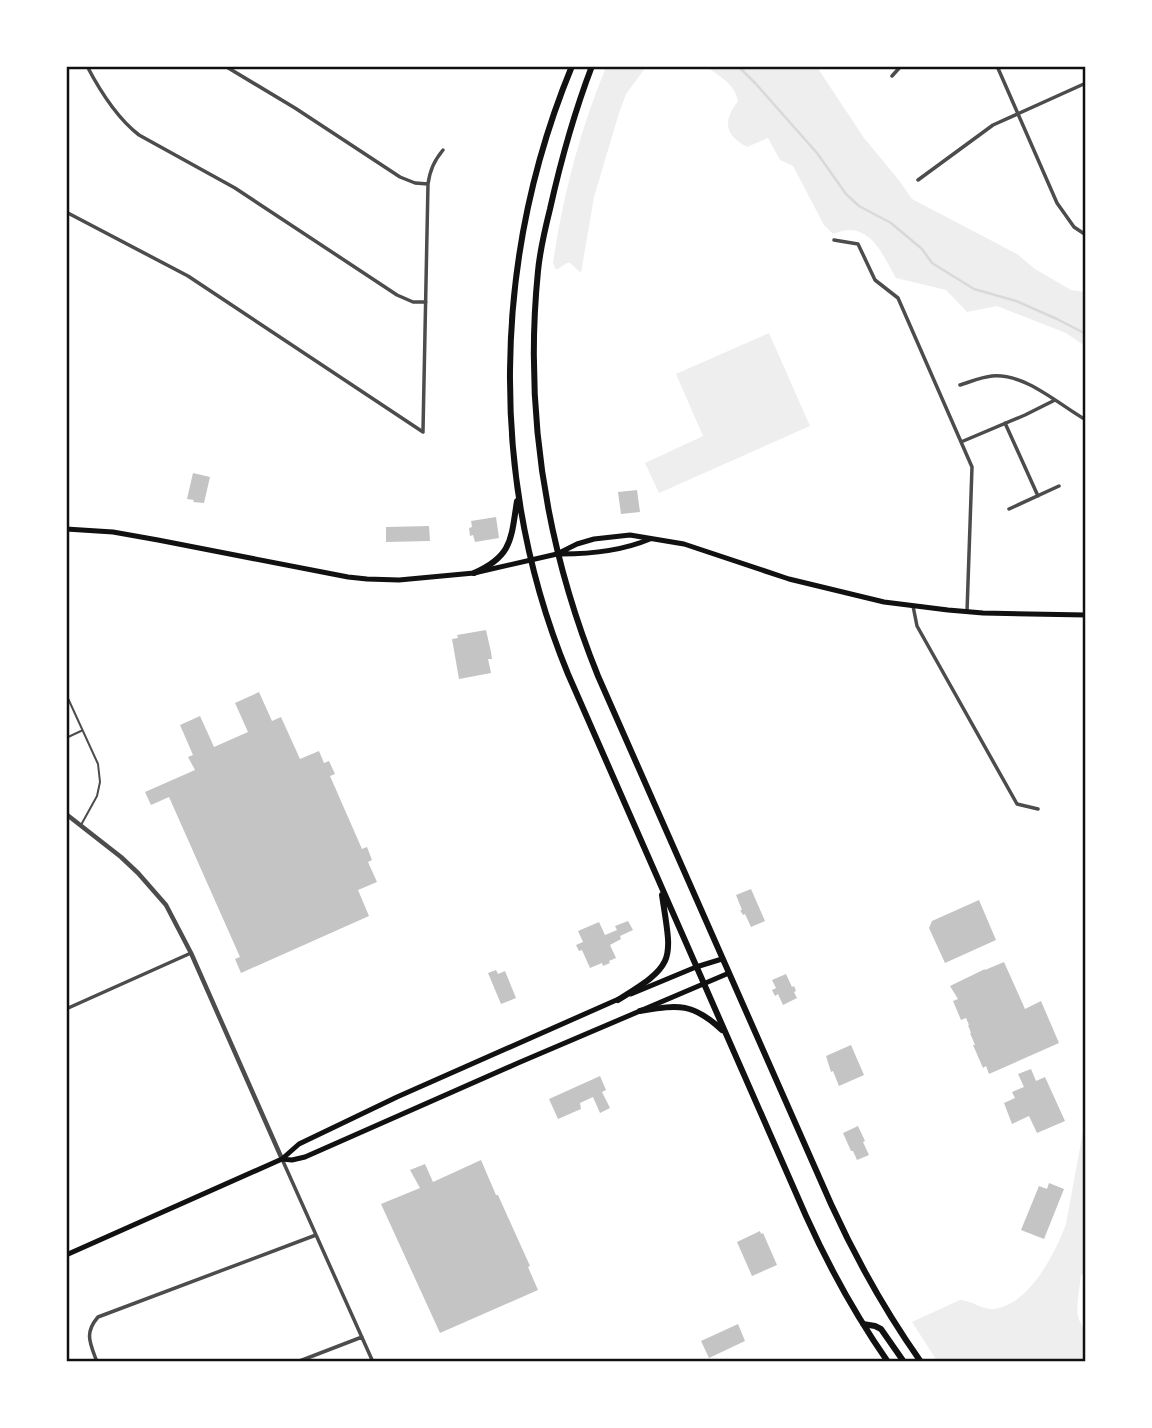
<svg xmlns="http://www.w3.org/2000/svg" width="1152" height="1428" font-family="Cabin,sans-serif">
  <style>
    .green { fill: #eee }
    .lines { fill: none; stroke-linecap: round; stroke-linejoin: round }
    .stream { stroke: #d9d9d9; stroke-width: 2.5 }
    .building { fill: #c4c4c4 }
    .service { stroke: #4c4c4c; stroke-width: 2 }
    .minor { stroke: #4c4c4c; stroke-width: 3.5 }
    .tertiary { stroke: #4c4c4c; stroke-width: 4.5 }
    .secondary { stroke: #111; stroke-width: 5 }
    .primary { stroke: #111; stroke-width: 6 }
    .neatline { fill: none; stroke: #111; stroke-width: 2.5 }
  </style>
  <rect width="100%" height="100%" fill="#fff"/>
  <path class="green" d="M606 67H646L626 94 619 113 594 197 581 273 570 263H567L556 270 553 263C563 195 580 130 606 67Z
    M707 67H817L864 138 898 179 912 199 1017 254 1035 269 1071 290 1085 292V346L1066 333 997 306 967 312 946 290 896 278C885 260 875 231 850 230 845 230 838 232 833 234L824 225 793 166 780 160 768 138 747 147C724 134 723 121 738 101 735 84 719 76 707 67Z
    M769 333 810 426 659 493 645 463 703 436 676 374Z
    M1085 1107 1086 1273 1081 1275C1080 1284 1076 1307 1078 1316 1079 1322 1083 1326 1085 1332 1087 1341 1086 1352 1085 1361H937L912 1322 960 1300C971 1300 980 1309 992 1309 1028 1307 1055 1254 1066 1224L1084 1126Z"/>
  <g class="lines">
    <path class="stream" d="M738 66 756 84 817 153 846 194 859 206 891 223 922 249 932 263 974 289 1016 301 1057 319 1086 334"/>
  </g>
  <path class="building" d="M193 473 210 477 204 503 193 502 194 500 187 499Z
    M637 490 640 512 621 514 618 492Z
    M496 517 499 538 475 542 473 535 470 536 469 528 472 527 471 521Z
    M429 526 430 541 386 542V527Z
    M486 630 491 652 492 659H488L491 673 459 679 452 639 458 638 457 635Z
    M259 692 272 721 281 717 300 759 319 751 324 763 329 761 335 774 330 776 362 849 367 847 372 860 368 862 377 882 358 890 369 916 241 973 235 959 240 957 169 797 151 805 145 792 195 770 188 757 193 755 180 725 200 716 214 747 248 732 235 703Z
    M751 889 765 921 751 927 745 914 743 915 740 910H742L736 895Z
    M979 900 996 940 945 963 929 928 932 921Z
    M628 921 633 930 620 936 621 939 610 945 616 958 609 961 610 963 603 966 602 963 590 968 582 950 579 951 576 945 583 942 578 931 599 922 605 935 617 930 615 926Z
    M1004 962 1025 1009 1041 1001 1059 1043 989 1074 986 1066 983 1068 973 1045H975L970 1033H971L968 1025H969L966 1018 961 1020 953 1001 958 999 950 986 985 969V970Z
    M496 970 498 974 505 971 516 998 501 1004 488 973Z
    M786 974 792 987 794 986 796 991 794 992 797 998 783 1005 778 994 775 996 772 990 776 988 772 980Z
    M851 1045 864 1075 839 1086 833 1071 831 1072 826 1056Z
    M1031 1069 1036 1081 1045 1077 1065 1121 1037 1133 1029 1116 1012 1124 1004 1103 1015 1098 1012 1092 1024 1087 1018 1074Z
    M600 1076 606 1090 602 1092 610 1108 600 1113 593 1097 580 1103 581 1109 558 1119 549 1099Z
    M858 1126 865 1141 863 1142 869 1155 857 1160 853 1151H851L843 1133Z
    M481 1160 496 1195H498L530 1266 528 1267 538 1290 440 1333 381 1204 420 1188 410 1170 425 1164 433 1182Z
    M1049 1183 1064 1189 1044 1239 1021 1230 1039 1186 1047 1189Z
    M760 1231 761 1234 763 1233 777 1265 752 1276 737 1242Z
    M738 1324 745 1341 709 1358 701 1341Z"/>
  <g class="lines">
    <path class="service" d="M66 694 98 764 100 782 97 796 81 825
      M66 738 81 731"/>
    <path class="minor" d="M87 66C100 91 117 118 139 135L235 188 397 295 413 302H426
      M225 66 295 108 400 177 415 183 428 184
      M997 66 1057 203 1074 227 1086 235
      M892 76 901 66
      M918 180 993 125 1086 83
      M66 212 188 276 423 432
      M834 240 858 244 875 280 898 298 972 467 967 612
      M960 385C970 382 981 377 992 376 1025 373 1058 404 1086 420
      M1005 423 1038 496
      M423 431 428 184C430 170 434 161 443 150
      M961 442 1025 415 1055 400
      M1009 509 1059 486
      M913 606 917 626 1017 804 1038 809
      M66 1009 191 953
      M282 1159 373 1362
      M97 1362C90 1343 84 1333 98 1317L316 1235
      M297 1362 362 1337"/>
    <path class="tertiary" d="M66 814 121 857 138 873 166 905 191 953 282 1159"/>
    <path class="secondary" d="M66 529 113 532 158 540 348 577 367 579 399 580 474 573 557 554 577 544 594 539 630 535 684 544 789 579 884 602 948 610 983 613 1086 615
      M561 554C589 554 624 550 650 539
      M631 994 696 967 722 959
      M282 1159 292 1160 305 1157 518 1063 729 973
      M66 1255 282 1159 299 1144 397 1097 621 998"/>
    <path class="primary" d="M572 66C492 260 488 480 568 674L806 1216C829 1267 856 1316 888 1362
      M592 66C574 113 561 160 550 209 545 229 540 250 538 271 524 411 545 545 598 676L831 1204C857 1261 885 1311 921 1362
      M474 573C513 556 511 538 517 501
      M618 1000C677 964 672 961 662 895
      M640 1011C678 1005 692 1002 722 1030
      M863 1324 875 1326 881 1329 904 1362"/>
  </g>
  <rect width="1152" height="1428" fill="none" stroke="#ffffff" stroke-width="136"/>
  <rect x="68" y="68" width="1016" height="1292" class="neatline"/>
</svg>
